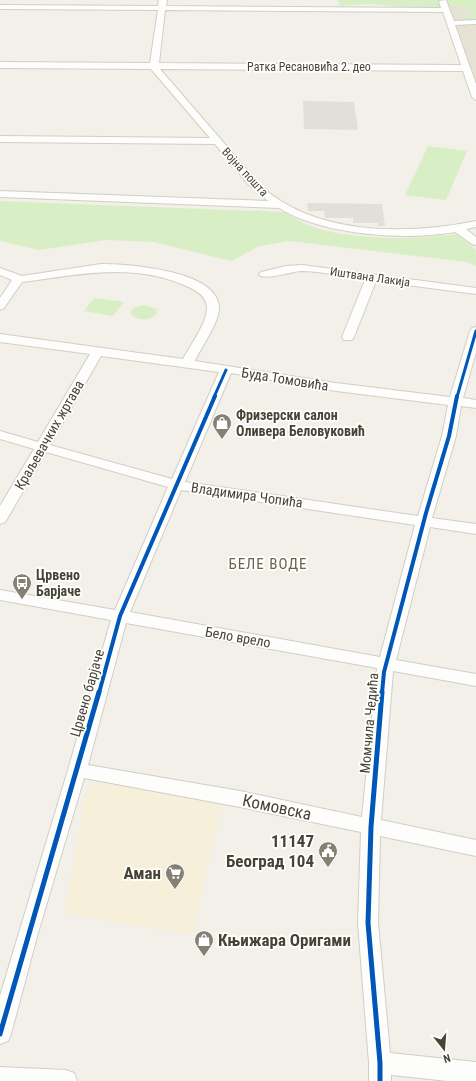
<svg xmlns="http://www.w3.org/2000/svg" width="476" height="1081" font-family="'Roboto Condensed',sans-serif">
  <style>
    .residential { fill: #e6e3d5 }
    .commercial { fill: #f6efda }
    .green { fill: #d8efc5 }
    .parking { fill: #e1dfd8 }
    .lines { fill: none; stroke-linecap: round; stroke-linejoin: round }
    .minor-casing { stroke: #d0cec6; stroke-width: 2 }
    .minor { fill: #fdfdfc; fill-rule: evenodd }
    .cycleway-far2-casing { stroke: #fff; stroke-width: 5 }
    .cycleway-far1-casing { stroke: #fff; stroke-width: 6 }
    .cycleway-casing { stroke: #fff; stroke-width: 8 }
    .cycleway-far2 { stroke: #0057b8; stroke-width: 3 }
    .cycleway-far1 { stroke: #0057b8; stroke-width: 4 }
    .cycleway { stroke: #0057b8; stroke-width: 5 }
    .labels { text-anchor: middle; stroke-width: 3.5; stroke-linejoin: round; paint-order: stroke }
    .far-street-label { font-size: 12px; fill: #484434; stroke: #fff }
    .street-label { font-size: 14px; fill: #484434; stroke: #fff }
    .poi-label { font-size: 14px; font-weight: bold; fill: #484434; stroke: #fff; text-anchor: start }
    .neighbourhood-label { font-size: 15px; letter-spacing: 1px; fill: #6c654a; stroke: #fff }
    .near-street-label { font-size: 17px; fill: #484434; stroke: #fff }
    .near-poi-label { font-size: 17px; font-weight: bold; fill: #484434; stroke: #fff; text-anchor: end }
  </style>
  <rect width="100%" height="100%" fill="#f2f0e8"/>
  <path class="residential" d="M476 0V98L447 10 402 6Z"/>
  <path class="commercial" d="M91 781 223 802 192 935 64 914 85 795Z"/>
  <path class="green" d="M338 0H476V22L464 16 472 11V8L445 5 447 10 367 4 340 6Z
    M428 146 467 151 446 200 405 195Z
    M0 201 285 212C291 216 297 220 303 223 341 241 416 240 457 234L476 250V266L467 262 289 241 260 246 231 261 153 242 106 240 39 250 0 241Z
    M94 298 124 302 113 316 84 311Z
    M144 305 156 309 157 314C150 321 139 321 131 315V311L134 308Z"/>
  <path class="parking" d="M303 101 354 102 358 130 304 129Z
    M307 203 382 204 385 226H378V223H353V218H325L324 211H308Z"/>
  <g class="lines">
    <defs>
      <path id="minor" d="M159 0H167L166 6 441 8 439 1 446 0 454 21 476 20V24L455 25 476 84V100L472 97 463 71 160 69 260 185C314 236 408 235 476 221V227L466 229 476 237V245L472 244 455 232C405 241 322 235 279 208L0 197V191L268 201 248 184 215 144 0 142V136L210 138 151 69 0 68V62L150 63 158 10 0 9V5L158 6ZM165 10 443 12 461 65 159 63Z
        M101 264C127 264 219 270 219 308 219 323 201 347 195 361L336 383 450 397 470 331 472 328 476 327V352L463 398 476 400V408L461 406 456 436 432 518 476 524V534L430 527 396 660 476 674V686L393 671 381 820 476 840V856L380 836 378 923 390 1053 476 1062V1081H448L391 1075V1081H369V1063L358 923 361 832 240 807 84 778 38 933 11 1034 8 1041 0 1044V996L68 770 111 620 0 600V590L115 610 168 487 46 452 7 519 5 522 0 524V506L34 449 0 439V431L38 442 90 354 0 342V334L183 359C190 346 208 321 207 307 206 295 194 289 184 285 131 262 77 275 22 282L4 308 0 310V298L12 280 0 275V268L22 276ZM101 356 219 372 172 479 50 445ZM231 373 336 391 448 405 442 436 418 516 185 482ZM181 490 415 525 380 657 130 612ZM126 623 377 668 362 817 240 791 88 765Z
        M302 265 476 288V294L376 281 354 337 352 340H344L342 337 365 280C344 277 322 271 301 271 289 272 270 279 261 276L259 274 261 272 286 266Z
        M0 1067 66 1070 74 1073 77 1081H0Z"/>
    </defs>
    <use href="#minor" class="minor-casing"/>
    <use href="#minor" class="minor"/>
    <defs>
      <path id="cycleway-far2" d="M214 397 226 370
        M457 397 476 331"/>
      <path id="cycleway-far1" d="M99 693 120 616 215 396
        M382 693 384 672 426 513 449 436 457 396"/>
      <path id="cycleway" d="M0 1034 99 692
        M380 1081V1063L368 923 371 827 382 692"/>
    </defs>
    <use href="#cycleway-far2" class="cycleway-far2-casing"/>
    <use href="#cycleway-far1" class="cycleway-far1-casing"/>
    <use href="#cycleway" class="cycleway-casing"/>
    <use href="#cycleway-far2" class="cycleway-far2"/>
    <use href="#cycleway-far1" class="cycleway-far1"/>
    <use href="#cycleway" class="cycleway"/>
  </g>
  <defs>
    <symbol id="shop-pin" viewBox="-11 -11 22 30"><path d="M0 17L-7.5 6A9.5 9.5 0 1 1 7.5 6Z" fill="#848073" stroke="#fff"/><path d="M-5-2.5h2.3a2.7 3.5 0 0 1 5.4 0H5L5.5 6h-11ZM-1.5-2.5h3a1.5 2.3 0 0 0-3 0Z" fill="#fff"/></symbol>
    <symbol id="bus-pin" viewBox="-11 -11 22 30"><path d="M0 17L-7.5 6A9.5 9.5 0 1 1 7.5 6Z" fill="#848073" stroke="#fff"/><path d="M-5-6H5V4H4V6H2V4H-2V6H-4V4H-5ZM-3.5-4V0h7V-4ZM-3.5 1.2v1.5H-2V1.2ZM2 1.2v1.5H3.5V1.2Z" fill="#fff"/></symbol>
    <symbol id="civic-pin" viewBox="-11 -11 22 30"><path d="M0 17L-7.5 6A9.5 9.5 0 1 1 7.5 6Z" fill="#848073" stroke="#fff"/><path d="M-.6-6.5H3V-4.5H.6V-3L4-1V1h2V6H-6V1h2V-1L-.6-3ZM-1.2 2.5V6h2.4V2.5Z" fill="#fff"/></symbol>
    <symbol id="supermarket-pin" viewBox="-11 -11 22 30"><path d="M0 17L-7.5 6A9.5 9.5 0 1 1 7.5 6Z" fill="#848073" stroke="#fff"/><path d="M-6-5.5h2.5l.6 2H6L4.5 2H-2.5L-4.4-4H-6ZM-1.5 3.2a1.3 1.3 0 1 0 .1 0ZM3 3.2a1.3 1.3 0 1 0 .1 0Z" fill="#fff"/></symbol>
  </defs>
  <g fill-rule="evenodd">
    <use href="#shop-pin" x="211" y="412" width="22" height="30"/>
    <use href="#bus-pin" x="11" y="572" width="22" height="30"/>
    <use href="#civic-pin" x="317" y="840" width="22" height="30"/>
    <use href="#supermarket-pin" x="164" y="862" width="22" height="30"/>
    <use href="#shop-pin" x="193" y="929" width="22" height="30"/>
  </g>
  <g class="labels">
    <g class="far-street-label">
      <text x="309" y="71">Ратка Ресановића 2. део</text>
      <text transform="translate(245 172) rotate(47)" y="4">Војна пошта</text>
      <text transform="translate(370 277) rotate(8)" y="4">Иштвана Лакија</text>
    </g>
    <g class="street-label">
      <text transform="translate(285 379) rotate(9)" y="5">Буда Томовића</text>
      <text transform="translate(49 435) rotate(-60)" y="5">Краљевачких жртава</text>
      <text transform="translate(247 495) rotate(8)" y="5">Владимира Чопића</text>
      <text transform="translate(238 637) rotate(10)" y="5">Бело врело</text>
      <text transform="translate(87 693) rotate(-74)" y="5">Црвено барјаче</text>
      <text transform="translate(369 723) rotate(-85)" y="5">Момчила Чедића</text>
    </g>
    <g class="poi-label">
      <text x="236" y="420">Фризерски салон<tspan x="236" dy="16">Оливера Беловуковић</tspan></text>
      <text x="36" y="580">Црвено<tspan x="36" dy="16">Барјаче</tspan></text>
    </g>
    <g class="neighbourhood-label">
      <text x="268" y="569">БЕЛЕ ВОДЕ</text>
    </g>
    <g class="near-street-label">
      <text transform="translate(277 807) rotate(12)" y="6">Комовска</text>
    </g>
    <g class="near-poi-label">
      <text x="314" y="847">11147<tspan x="314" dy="20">Београд 104</tspan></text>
      <text x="161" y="879">Аман</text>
      <text x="218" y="946" text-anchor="start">Књижара Оригами</text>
    </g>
  </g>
  <g transform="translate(444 1049) rotate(163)" stroke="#ffffff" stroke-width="3" paint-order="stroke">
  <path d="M0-3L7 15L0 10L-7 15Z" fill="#484434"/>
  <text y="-6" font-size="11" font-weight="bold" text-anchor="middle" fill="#484434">N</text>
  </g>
</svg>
